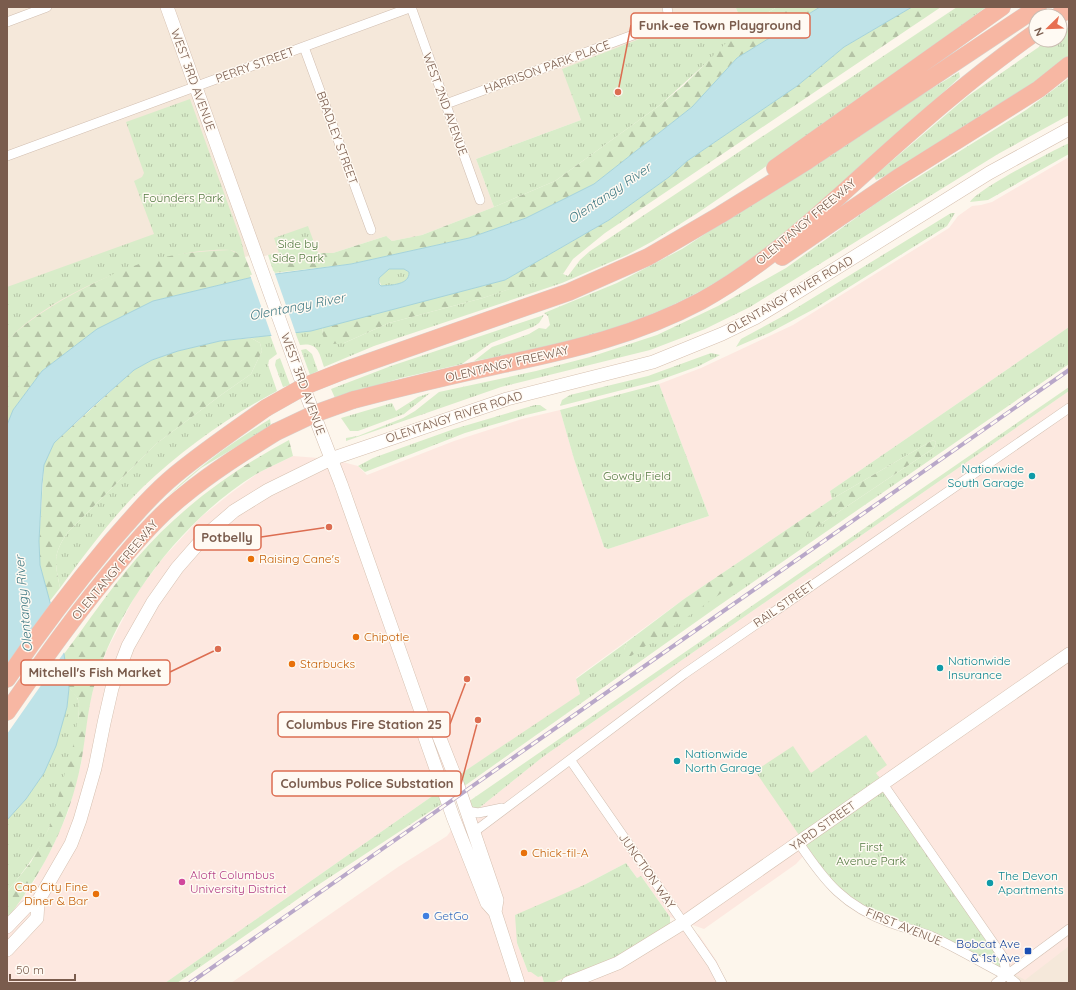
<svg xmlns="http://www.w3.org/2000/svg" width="1076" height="990" font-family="Quicksand,sans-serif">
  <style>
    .residential { fill: #f5e8da }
    .commercial { fill: #fde8e0 }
    .grass { fill: url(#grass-tufts) }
    .forest { fill: url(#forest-firs) }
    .water { fill: #bfe3e8; stroke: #a5d3da; fill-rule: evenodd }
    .pier { fill: #fdf6ec }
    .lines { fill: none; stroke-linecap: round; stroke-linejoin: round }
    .street-casing { stroke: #d1beb0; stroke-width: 10 }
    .secondary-casing { stroke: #d6c0b0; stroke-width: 14 }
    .highway-casing { stroke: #dad1cd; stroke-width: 18 }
    .street { stroke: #fff; stroke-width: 9 }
    .secondary { stroke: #fff; stroke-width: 13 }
    .highway { stroke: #f7b7a3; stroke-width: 17 }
    .rail-casing { stroke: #b9a8c9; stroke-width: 4 }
    .rail { stroke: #fffaf3; stroke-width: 2.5; stroke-dasharray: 8; stroke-linecap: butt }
    .highway-bridge-casing { stroke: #dad1cd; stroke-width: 18; stroke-linecap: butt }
    .highway-bridge { stroke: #f7b7a3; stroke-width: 17 }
    .culture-dot { fill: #0f9aa8; stroke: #fffaf3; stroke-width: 1.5 }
    .food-dot { fill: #e8710a; stroke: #fffaf3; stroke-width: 1.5 }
    .hotel-dot { fill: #d1479c; stroke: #fffaf3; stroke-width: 1.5 }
    .shop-dot { fill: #3f7fe0; stroke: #fffaf3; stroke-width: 1.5 }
    .transit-dot { fill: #1a4fb4; stroke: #fffaf3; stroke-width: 1.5 }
    .labels { text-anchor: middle; stroke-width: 3; stroke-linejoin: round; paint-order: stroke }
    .street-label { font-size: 12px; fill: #7a5c4d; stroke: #fffaf3 }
    .park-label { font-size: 12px; fill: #537a41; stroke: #fffaf3 }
    .culture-label { font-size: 12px; fill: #0d838f; stroke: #fffaf3; text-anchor: start }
    .food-label { font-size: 12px; fill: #c56008; stroke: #fffaf3; text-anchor: start }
    .hotel-label { font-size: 12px; fill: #b23c85; stroke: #fffaf3; text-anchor: start }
    .shop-label { font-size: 12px; fill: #366cbe; stroke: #fffaf3; text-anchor: start }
    .transit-label { font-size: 12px; fill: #164399; stroke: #fffaf3; text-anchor: end }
    .water-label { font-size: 13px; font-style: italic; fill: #437c86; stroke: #fffaf3 }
    .leader { fill: none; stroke: #dc6d51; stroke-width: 1.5 }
    .callout-dot { fill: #dc6d51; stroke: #fffaf3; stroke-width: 1.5 }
    .callout { fill: #fffaf3; stroke: #dc6d51; stroke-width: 1.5 }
    .callout-label { font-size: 13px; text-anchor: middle; font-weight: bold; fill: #7a5c4d }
  </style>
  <defs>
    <pattern id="grass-tufts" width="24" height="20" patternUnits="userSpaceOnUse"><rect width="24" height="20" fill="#d8ecc9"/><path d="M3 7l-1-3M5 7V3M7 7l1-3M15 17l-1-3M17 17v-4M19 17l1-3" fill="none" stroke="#b4c2a5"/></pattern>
    <pattern id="forest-firs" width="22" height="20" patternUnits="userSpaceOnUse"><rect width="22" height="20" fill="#d8ecc9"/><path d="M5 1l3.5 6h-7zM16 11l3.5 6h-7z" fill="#b4c2a5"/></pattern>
  </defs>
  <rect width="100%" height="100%" fill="#fdf6ec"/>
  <path class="residential" d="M7 7H739L736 8 738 13 690 31 686 22 563 69 581 120 476 159 494 207 422 235 392 241 386 236 333 253H274L256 259 253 255 245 257 153 260 114 275 7 341Z
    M1069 929V983H996Z"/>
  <path class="commercial" d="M1069 157V327L830 491 832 499 684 599 576 678 580 694 556 711 459 775 441 790 165 983H7V919L32 885 53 846 68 812 81 764 88 710 95 682 107 650 136 594 163 558 201 517 231 493 258 473 293 456 331 459 358 466 367 475 454 441 522 419 560 410 574 459 604 547 608 549 709 516 659 384 701 368 793 325 949 228 958 216 972 206 981 205 992 202Z
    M1069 391V946L1025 980 807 852 796 864 704 929 670 917 641 876 637 878 626 863 584 885 517 943 528 972 531 971 538 977 542 976 544 983H231L398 867 447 836 450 832 452 825 472 811 479 808 544 756Z
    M670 924 699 935 716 960 727 983H552L608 961Z"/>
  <path class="grass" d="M739 7H777L750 23 660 105 555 181 494 207 476 159 581 120 562 69 686 21 690 31 738 13 736 8Z
    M957 7H986L837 118 696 214 653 241 627 255 562 283 374 346 324 367C319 352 318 342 300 345L295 332 323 327 322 333 344 343 389 323 483 298 558 272 568 276 580 260 590 251Z
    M1069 27V58L1033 85 894 172 876 180 874 176 968 96 1049 40H1060V33Z
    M959 72 960 77C919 114 879 152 838 188 791 230 743 270 687 298 620 332 547 348 474 361L492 347 529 334 539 328 546 329 550 325 548 316 544 313 617 283 682 249 880 120Z
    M1069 78V115L998 154 750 307 705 329 650 350 501 387 346 441V438L358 436 403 418 415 411 439 392 536 371 590 357 657 335 718 306 786 268 878 202 1026 110Z
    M190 99 241 240 245 257C239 256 235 250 229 250 163 247 52 292 7 341V287L154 234 134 181 142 177 144 173 126 122Z
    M1069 143V154L988 200 970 202C979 188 1051 152 1069 143Z
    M951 213H955L947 226 814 309 769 333 736 347 741 339 785 315Z
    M308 226 323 267 285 271 274 238Z
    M389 269H404L409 272C410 285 391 285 381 286L379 278Z
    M544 315 539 323 533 327 491 343 462 364 401 378 335 398 331 389 391 366Z
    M1069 327V364L717 607 463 787 459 775 580 694 576 679 627 642 624 650 825 521 934 448 936 442 933 440 832 499 830 491Z
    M270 335 277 354 269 360 268 365 277 391C229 416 182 450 143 487 112 517 86 553 60 588 55 562 52 555 68 532L156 444 221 395 251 374 262 351 260 343 251 338Z
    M306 349 312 354 318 371 310 375 301 350Z
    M711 353 720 355 699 366 657 381 560 406 562 400 570 395 648 376Z
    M280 358 290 385 283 387 275 365 276 360Z
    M659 384 709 516 608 549 604 547 574 459 560 410Z
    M1069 387V391L544 756 479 808 472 811 465 804Z
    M430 393 404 414 358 431H350L341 418 392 403 396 411 418 397Z
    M535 405H540L547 410 526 415 465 433 365 472 358 466 373 458 454 429Z
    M270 419 271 426 201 468 168 496C199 466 233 442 270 419Z
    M69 688C72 691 77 696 78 700 84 723 59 805 49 828 39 852 23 872 7 892V820L26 799 44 773 67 707Z
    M866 735 887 765 876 773 1003 957 1007 976 966 955 891 924 841 896 755 771 793 746 811 773Z
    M441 790 446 801 315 887 177 983H165Z
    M626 863 637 878 641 876 670 917V924L634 947 608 961 552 983H544L542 976 538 977 531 972H528L517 943 515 915 584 885Z"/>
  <path class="forest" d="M777 7H820L737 58 692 107 594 184 526 218 469 238 351 264 274 273 268 255C277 252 278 256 286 257 295 259 308 249 314 243L318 253H333L386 236 392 241 422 235 494 207 555 181 660 105 684 85 731 38 750 23Z
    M912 7H941L605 233 573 259 563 274 558 273 483 298 389 323 344 343 333 344 325 341 322 333 323 327 505 280 609 220 669 177 687 161 797 86 844 47Z
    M230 250 245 257 253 277 153 301 97 329 42 371 13 410 7 425V341C36 310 113 270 155 259 180 253 204 251 230 250Z
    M251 338 260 343 262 351 251 374 221 395 156 444 68 532C52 555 55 562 60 588L49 602 40 565 39 541 44 465 54 443 134 370 152 360 178 351 220 341Z
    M289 440 293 456C282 461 270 467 258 473 186 516 118 603 95 683 87 710 86 737 81 763 70 820 44 870 10 915L7 916V892L31 862 49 828 73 746 79 714 78 699 69 688 64 654C88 622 110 589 136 559 179 509 231 471 289 440Z
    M933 440 936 442 934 448 825 521 631 656H626L624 650 627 642 684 599 832 499Z"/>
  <path class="water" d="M820 7H912L844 47 797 86 687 161 669 177 609 220 505 280 311 331 220 341 178 351 152 360 134 370 89 410 54 443 44 465 42 484 39 541 40 565 64 654 69 688 67 707 56 746 44 773 26 799 7 820V425L13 410 42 371 97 329 153 301 253 277 351 264 469 238 526 218 594 184 692 107 737 58ZM389 269H404L409 272C410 285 391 285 381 286L379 284V278Z"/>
  <path class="pier" d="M274 271 296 334 272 337 250 275Z
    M51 603 65 651 7 734V664Z"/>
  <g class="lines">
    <defs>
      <path id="street" d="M411 7 480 200
        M7 22 47 7
        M304 47 371 230
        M446 104 663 24 669 19 667 7
        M7 156 412 7
        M571 761 712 964 722 983
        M883 784 1003 957 1007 976
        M467 811 478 813 502 808
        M474 832 684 674 1069 408
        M799 843C825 882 844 906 891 923 904 928 919 931 931 936 957 948 982 963 1007 976L1016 983
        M996 983 1069 929"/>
      <path id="secondary" d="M167 7 308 399 341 484 423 717 421 726 453 817 487 903 495 912 518 983
        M423 717 433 721 454 774 497 900 495 912
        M7 927 26 907 38 901
        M7 950 37 918 38 901 71 844 80 820 95 768 104 723 112 688 128 646 153 602 177 568 205 536 234 511 268 490 331 459 507 399 653 362 722 334 755 318 798 292 989 173 1069 129
        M568 983 618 963 683 923 1069 654"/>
      <path id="highway" d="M1058 16 1069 9
        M775 168 1002 7
        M782 257 899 177 1039 89 1069 65
        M343 371 569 292 648 257 720 215 807 161 1038 7
        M353 400C403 387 454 375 504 364 572 350 639 334 701 301 763 267 815 218 867 171 921 122 976 74 1036 32
        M7 679C39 632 73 587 110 543 131 519 151 495 175 475 204 451 235 430 266 408
        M7 712C43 660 79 609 120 561 139 538 159 515 183 496 212 472 244 452 276 432"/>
    </defs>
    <use href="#street" class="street-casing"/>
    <use href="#secondary" class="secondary-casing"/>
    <use href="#highway" class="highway-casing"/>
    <use href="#street" class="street"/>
    <use href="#secondary" class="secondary"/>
    <use href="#highway" class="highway"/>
    <defs>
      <path id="rail" d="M190 983 1069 370"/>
    </defs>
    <use href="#rail" class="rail-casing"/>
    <use href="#rail" class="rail"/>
    <defs>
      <path id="highway-bridge" d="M266 408 305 386 343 371
        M276 432 314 414 353 400"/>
    </defs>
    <use href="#highway-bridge" class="highway-bridge-casing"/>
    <use href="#highway-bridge" class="highway-bridge"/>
  </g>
  <g class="culture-dot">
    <circle cx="1032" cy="476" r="4"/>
    <circle cx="940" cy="668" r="4"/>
    <circle cx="677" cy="761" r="4"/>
    <circle cx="990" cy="883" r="4"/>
  </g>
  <g class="food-dot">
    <circle cx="251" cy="559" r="4"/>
    <circle cx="356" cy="637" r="4"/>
    <circle cx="292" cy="664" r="4"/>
    <circle cx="524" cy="853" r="4"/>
    <circle cx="96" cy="894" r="4"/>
  </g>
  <circle class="hotel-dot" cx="182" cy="882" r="4"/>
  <circle class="shop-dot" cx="426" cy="916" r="4"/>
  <rect class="transit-dot" x="1024" y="947" width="8" height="8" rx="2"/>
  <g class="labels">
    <g class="street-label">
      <text transform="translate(255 65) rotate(-20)" y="4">PERRY STREET</text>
      <text transform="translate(547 67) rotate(-20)" y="4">HARRISON PARK PLACE</text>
      <text transform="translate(193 80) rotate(70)" y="4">WEST 3RD AVENUE</text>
      <text transform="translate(445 104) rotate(70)" y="4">WEST 2ND AVENUE</text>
      <text transform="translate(337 138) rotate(70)" y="4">BRADLEY STREET</text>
      <text transform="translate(806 222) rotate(-40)" y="4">OLENTANGY FREEWAY</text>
      <text transform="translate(790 295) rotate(-30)" y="4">OLENTANGY RIVER ROAD</text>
      <text transform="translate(507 364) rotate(-13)" y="4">OLENTANGY FREEWAY</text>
      <text transform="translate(303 384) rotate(70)" y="4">WEST 3RD AVENUE</text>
      <text transform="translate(454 417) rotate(-18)" y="4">OLENTANGY RIVER ROAD</text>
      <text transform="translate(115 570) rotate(-50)" y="4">OLENTANGY FREEWAY</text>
      <text transform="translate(784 604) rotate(-35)" y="4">RAIL STREET</text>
      <text transform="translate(823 826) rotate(-35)" y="4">YARD STREET</text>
      <text transform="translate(647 871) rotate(55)" y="4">JUNCTION WAY</text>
      <text transform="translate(904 927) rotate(22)" y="4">FIRST AVENUE</text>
    </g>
    <g class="park-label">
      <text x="183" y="202">Founders Park</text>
      <text x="298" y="248">Side by<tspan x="298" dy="14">Side Park</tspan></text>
      <text x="637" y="480">Gowdy Field</text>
      <text x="871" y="851">First<tspan x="871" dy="14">Avenue Park</tspan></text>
    </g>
    <g class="culture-label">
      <text x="1024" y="473" text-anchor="end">Nationwide<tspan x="1024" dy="14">South Garage</tspan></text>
      <text x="948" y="665">Nationwide<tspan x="948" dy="14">Insurance</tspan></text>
      <text x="685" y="758">Nationwide<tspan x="685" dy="14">North Garage</tspan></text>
      <text x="998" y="880">The Devon<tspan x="998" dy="14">Apartments</tspan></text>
    </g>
    <g class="food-label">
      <text x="259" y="563">Raising Cane's</text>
      <text x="364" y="641">Chipotle</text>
      <text x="300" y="668">Starbucks</text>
      <text x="532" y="857">Chick-fil-A</text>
      <text x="88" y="891" text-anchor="end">Cap City Fine<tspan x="88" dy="14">Diner &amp; Bar</tspan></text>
    </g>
    <g class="hotel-label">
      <text x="190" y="879">Aloft Columbus<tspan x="190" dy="14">University District</tspan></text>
    </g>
    <g class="shop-label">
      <text x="434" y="920">GetGo</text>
    </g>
    <g class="transit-label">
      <text x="1020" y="948">Bobcat Ave<tspan x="1020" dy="14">&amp; 1st Ave</tspan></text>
    </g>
    <g class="water-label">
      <text transform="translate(609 193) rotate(-34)" y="5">Olentangy River</text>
      <text transform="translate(297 306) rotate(-11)" y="5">Olentangy River</text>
      <text transform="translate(23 604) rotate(-95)" y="5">Olentangy River</text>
    </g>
  </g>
  <path class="leader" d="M618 92L631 25M329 527L261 537M218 649L170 672M467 679L450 724M478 720L461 784"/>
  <g class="callout-dot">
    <circle cx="618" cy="92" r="4"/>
    <circle cx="329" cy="527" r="4"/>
    <circle cx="218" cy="649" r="4"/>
    <circle cx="467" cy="679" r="4"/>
    <circle cx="478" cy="720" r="4"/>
  </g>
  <g class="callout">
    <rect x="631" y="13" width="179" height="25" rx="4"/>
    <rect x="194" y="525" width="67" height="25" rx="4"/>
    <rect x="21" y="660" width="149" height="25" rx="4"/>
    <rect x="278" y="712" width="172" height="25" rx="4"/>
    <rect x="272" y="771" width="189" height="25" rx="4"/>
  </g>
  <g class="callout-label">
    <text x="720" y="30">Funk-ee Town Playground</text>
    <text x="227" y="542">Potbelly</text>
    <text x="95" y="677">Mitchell's Fish Market</text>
    <text x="364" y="729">Columbus Fire Station 25</text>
    <text x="367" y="788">Columbus Police Substation</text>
  </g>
  <rect width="1076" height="990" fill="none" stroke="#7a5c4d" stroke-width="16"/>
  <g transform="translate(1048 28) rotate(247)"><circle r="19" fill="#fffaf3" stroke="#cabbb1"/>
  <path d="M0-3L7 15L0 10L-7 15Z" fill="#e76f51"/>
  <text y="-6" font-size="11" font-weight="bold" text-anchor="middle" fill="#7a5c4d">N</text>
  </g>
  <path d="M10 974v6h65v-6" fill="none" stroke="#7a5c4d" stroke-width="2"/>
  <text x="16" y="974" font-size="12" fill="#7a5c4d" stroke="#fffaf3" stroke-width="3" paint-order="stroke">50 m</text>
</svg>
